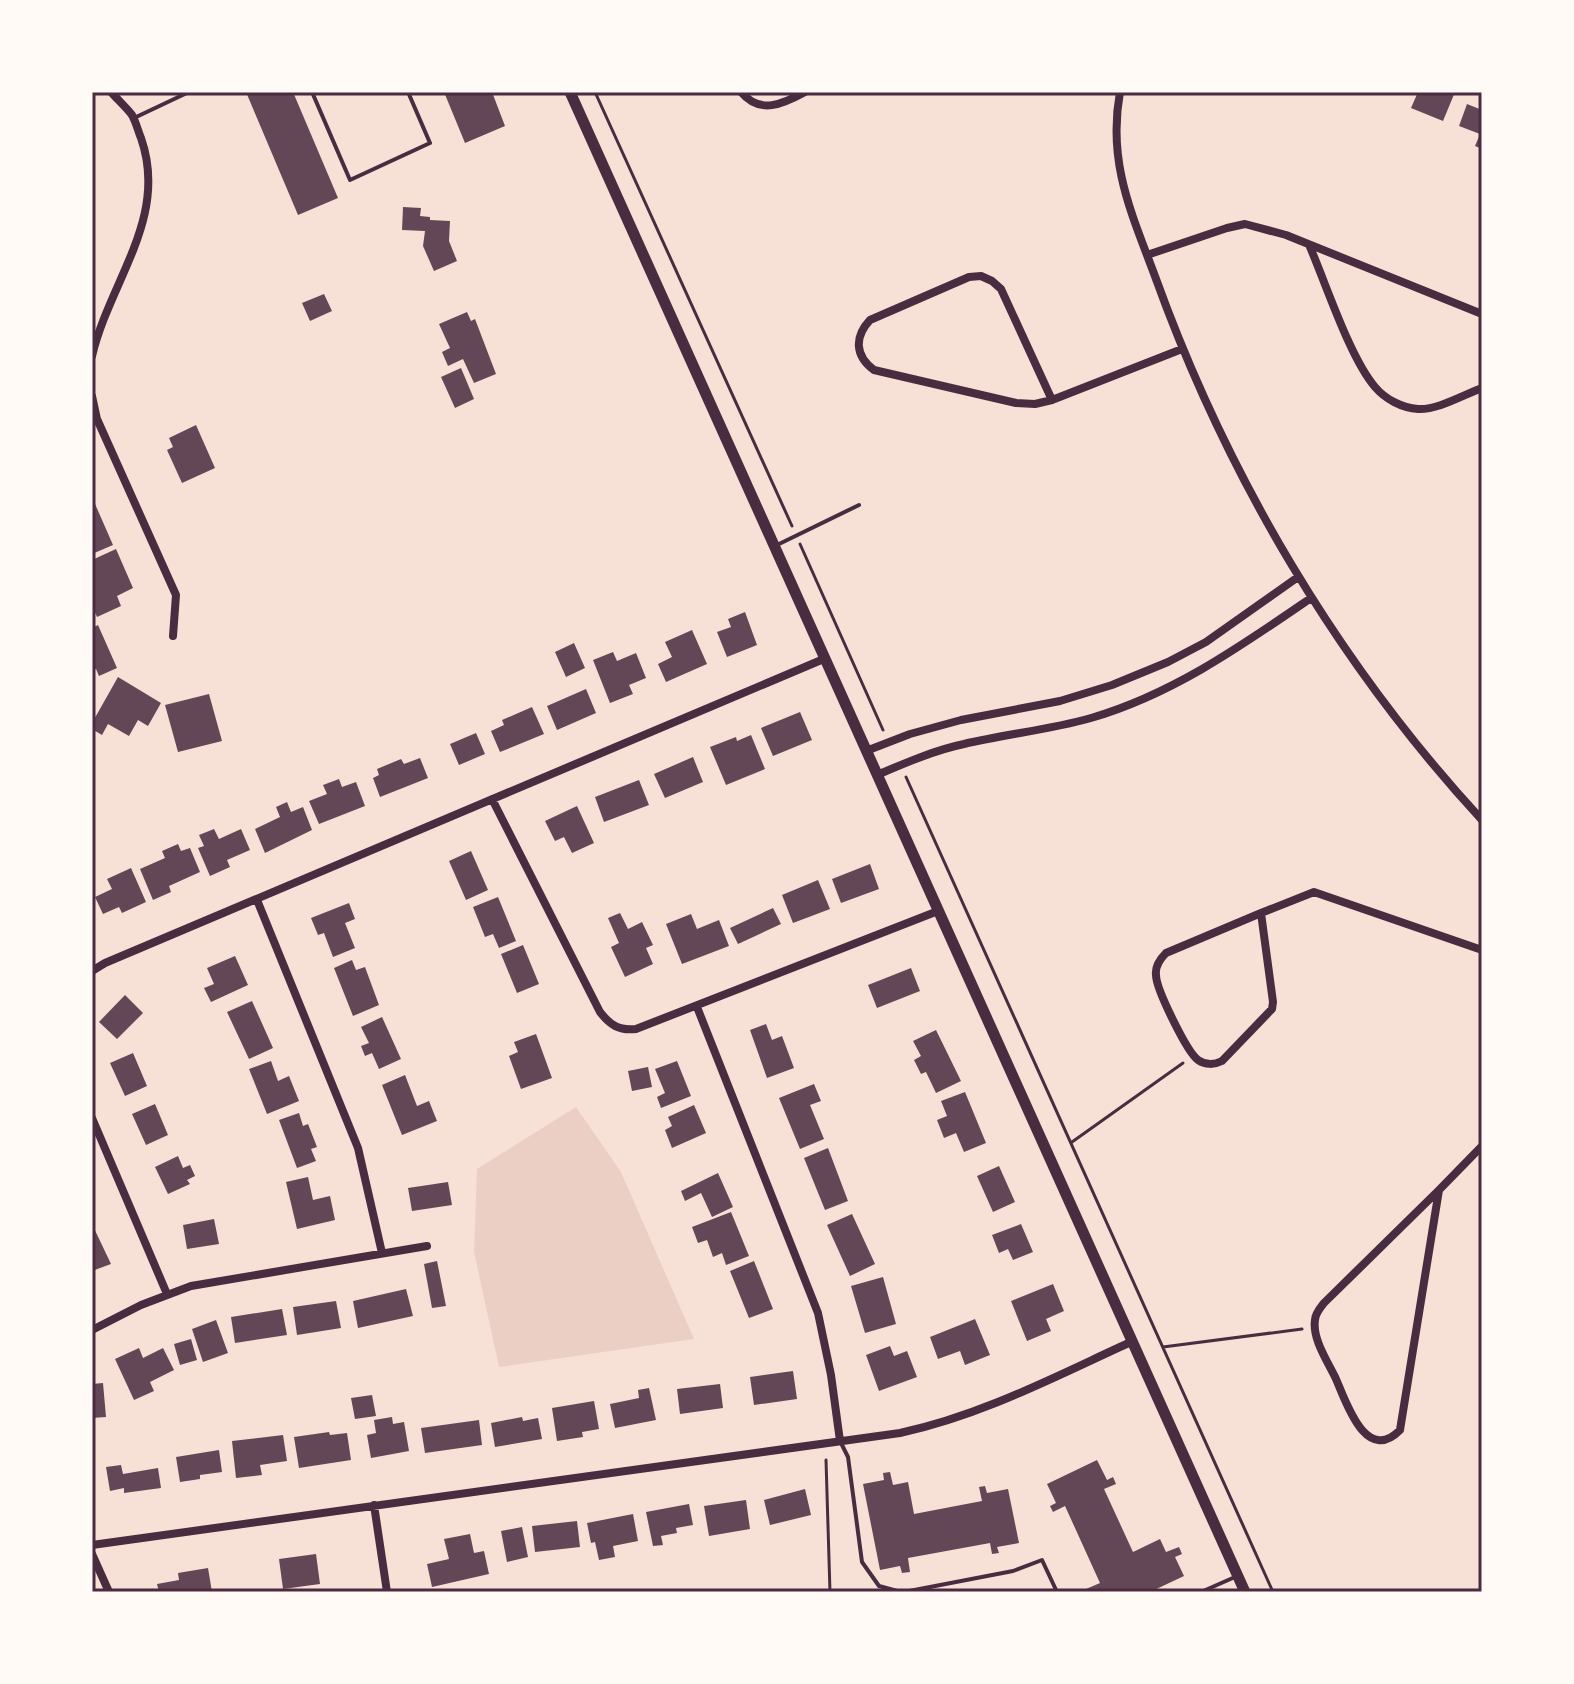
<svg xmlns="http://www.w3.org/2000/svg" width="1574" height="1684" font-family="'Crimson Pro',serif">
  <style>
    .green { fill: #ebcfc5 }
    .building { fill: #644757 }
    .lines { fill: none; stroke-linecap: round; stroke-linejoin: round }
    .path { stroke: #4a2c40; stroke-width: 3 }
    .service { stroke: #4a2c40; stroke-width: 4 }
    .minor { stroke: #4a2c40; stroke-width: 8 }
    .secondary { stroke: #4a2c40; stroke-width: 11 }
    .neatline { fill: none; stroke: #4a2c40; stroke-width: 3 }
  </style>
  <rect width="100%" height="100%" fill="#f7e1d7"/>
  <path class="green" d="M576 1107 621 1172 694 1339 499 1367 474 1252 477 1169Z"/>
  <path class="building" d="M246 92H293L338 198 298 215Z
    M444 92H492L505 126 465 143Z
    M1418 92H1455L1443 121 1411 108Z
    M1467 104 1482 110V149L1475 146 1480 134 1459 126Z
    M403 207 421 208 420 216 430 217V220L450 221 449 241 457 261 434 271 423 246 425 231 402 230Z
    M324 294 332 311 310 321 302 303Z
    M467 312 471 321 475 319 496 374 474 383 463 359 448 366 442 352 450 348 439 324Z
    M461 368 474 399 455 408 441 377Z
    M196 425 215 468 182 483 167 450 173 447 169 438Z
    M92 497 113 545 92 554Z
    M116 549 133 588 117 596 121 606 97 617 92 606V560Z
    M745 612 757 645 727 657 717 632 731 627 728 619Z
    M98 625 117 668 99 676 96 669 92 670V628Z
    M692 630 707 664 666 682 658 664 672 657 665 642Z
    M574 643 585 668 566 677 555 652Z
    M613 652 617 661 636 653 646 678 629 685 633 694 610 703 593 660Z
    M118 677 161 703 148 726 138 720 129 736 108 724 102 735 92 729V723Z
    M586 689 596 713 557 730 547 706Z
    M209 694 222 741 178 752 165 705Z
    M532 707 544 734 500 752 491 731 504 725 502 720Z
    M800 712 812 740 773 756 761 728Z
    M476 733 485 754 459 765 450 744Z
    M751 735 765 769 726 785 710 747 736 737 737 741Z
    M693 757 703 782 665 798 654 774Z
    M420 758 428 778 380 797 373 778 379 775 377 769 401 759 404 764Z
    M339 779 342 787 356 782 365 806 319 824 309 801 327 794 323 785Z
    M639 780 649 805 604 822 595 797Z
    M287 802 291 812 303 807 312 830 265 853 255 829 280 817 276 807Z
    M577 806 594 843 572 853 564 837 555 841 545 821Z
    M214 829 219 839 241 829 250 850 227 860 230 867 210 876 198 848 204 846 199 835Z
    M178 844 181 851 190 848 200 872 169 886 171 892 153 900 140 869 165 858 162 851Z
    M471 851 488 890 466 900 449 861Z
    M870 864 879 889 841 903 832 879Z
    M131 868 146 902 122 913 119 907 103 914 95 897 112 889 107 879Z
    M818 880 830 909 793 923 782 895Z
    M498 897 516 941 499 948 493 934 485 937 473 907Z
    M349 903 355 919 345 923 355 948 333 957 324 933 318 935 311 918Z
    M773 908 781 924 738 944 730 928Z
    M620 913 628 929 642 922 653 945 646 948 653 964 625 977 611 947 619 943 608 918Z
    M691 914 697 929 719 920 729 946 682 964 666 924Z
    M523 945 539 984 517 993 501 954Z
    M235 956 248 985 211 1002 204 988 214 984 207 968Z
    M352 960 356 970 365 967 379 1005 353 1016 334 968Z
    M911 968 920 991 877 1008 868 985Z
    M125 995 143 1013 117 1039 99 1022Z
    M252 1001 273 1048 249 1059 227 1012Z
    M382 1017 401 1059 379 1069 372 1053 365 1056 361 1046 369 1043 361 1027Z
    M766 1024 772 1040 782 1036 794 1068 767 1078 750 1030Z
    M936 1030 961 1081 936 1093 926 1072 921 1074 914 1060 921 1056 913 1041Z
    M536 1034 552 1078 521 1089 509 1056 518 1052 514 1042Z
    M133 1053 147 1086 125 1096 110 1063Z
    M271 1061 278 1081 289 1076 299 1101 267 1114 249 1069Z
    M677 1061 691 1096 661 1108 657 1097 665 1093 655 1069Z
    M648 1067 652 1087 632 1091 628 1071Z
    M405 1075 417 1106 429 1101 437 1121 402 1135 382 1085Z
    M814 1084 821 1101 810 1105 824 1139 800 1149 779 1098Z
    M965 1092 986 1143 964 1152 956 1133 944 1138 937 1120 947 1116 941 1101Z
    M155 1104 168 1135 146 1145 132 1114Z
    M694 1105 706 1133 672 1148 665 1130 672 1126 668 1117Z
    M299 1113 303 1126 308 1124 317 1147 311 1149 316 1161 297 1168 279 1120Z
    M828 1148 848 1201 825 1210 804 1158Z
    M178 1156 183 1168 190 1165 195 1176 187 1180 190 1184 168 1194 155 1167Z
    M999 1166 1015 1202 993 1212 977 1176Z
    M718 1173 733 1207 712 1217 701 1193 685 1201 681 1191Z
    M308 1177 313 1200 330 1196 335 1220 297 1229 286 1182Z
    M448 1182 452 1205 412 1211 408 1188Z
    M731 1212 749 1256 726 1265 722 1253 713 1257 707 1240 698 1243 692 1227Z
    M852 1214 875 1264 850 1276 827 1225Z
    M214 1219 219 1244 187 1249 183 1225Z
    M92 1224 111 1264 92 1271Z
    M1021 1224 1033 1252 1013 1260 1008 1249 999 1253 992 1235Z
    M437 1261 446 1306 432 1308 424 1264Z
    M754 1261 773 1309 749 1318 730 1271Z
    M883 1277 896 1324 865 1333 851 1286Z
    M1053 1284 1064 1311 1046 1319 1051 1331 1027 1341 1011 1301Z
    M406 1289 413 1316 358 1328 353 1301Z
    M336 1301 341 1328 297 1335 293 1307Z
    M282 1309 287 1335 235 1343 231 1317Z
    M975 1319 990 1355 965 1365 960 1351 938 1359 930 1337Z
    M216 1320 228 1353 203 1362 192 1329Z
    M191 1339 197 1360 180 1365 174 1344Z
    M890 1346 894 1356 907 1351 917 1377 879 1391 866 1355Z
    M139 1348 143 1358 163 1348 174 1370 150 1382 154 1391 134 1400 115 1359Z
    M793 1371 797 1399 754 1405 750 1377Z
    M103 1383 106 1417 92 1418V1384Z
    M720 1384 723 1408 680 1414 677 1389Z
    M649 1388 656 1420 615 1428 610 1404 639 1398 638 1390Z
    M372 1395 376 1416 355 1419 351 1398Z
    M594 1401 599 1429 582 1432 583 1437 557 1441 552 1408Z
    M392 1417 393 1424 404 1422 409 1451 371 1458 367 1435 376 1433 374 1420Z
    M522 1417 523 1421 538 1418 542 1439 495 1447 491 1423Z
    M479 1420 482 1445 425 1453 421 1428Z
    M329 1432 330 1435 347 1433 351 1460 299 1468 294 1437Z
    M283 1435 287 1461 260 1465 262 1475 236 1478 232 1441Z
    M219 1450 222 1472 200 1475V1479L180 1482 176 1457Z
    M1097 1460 1107 1480 1113 1477 1116 1484 1104 1489 1133 1552 1160 1539 1166 1552 1179 1547 1182 1554 1175 1557 1184 1576 1150 1592H1087L1086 1589 1100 1583 1065 1506 1053 1512 1050 1506 1056 1503 1047 1484Z
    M121 1465 123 1474 158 1468 161 1488 124 1493V1488L110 1491 106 1467Z
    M890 1472 893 1485 908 1482 914 1514 982 1501 979 1487 985 1486 987 1493 1008 1489 1019 1543 997 1547 999 1553 992 1554 990 1543 908 1558 910 1572 902 1573 900 1566 880 1570 863 1484 884 1480 883 1473Z
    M805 1489 811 1515 770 1525 764 1500Z
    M746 1500 750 1529 709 1536 704 1506Z
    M689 1504 693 1525 676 1528 677 1533 661 1536 663 1545 653 1546 646 1512Z
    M633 1514 638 1541 613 1546 615 1557 599 1560 595 1542 591 1543 587 1523Z
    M577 1521 580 1547 535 1552 532 1526Z
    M522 1527 528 1557 507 1562 501 1531Z
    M470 1534 474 1553 484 1551 489 1574 432 1587 427 1564 449 1559 444 1539Z
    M316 1554 320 1584 283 1589 279 1559Z
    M208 1568 212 1592H159L157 1584 179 1580 178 1573Z"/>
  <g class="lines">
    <path class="path" d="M595 92 792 526
      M800 544 883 730
      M906 777 1273 1592
      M1072 1142 1183 1063
      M1163 1347 1302 1329
      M826 1460 830 1592"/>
    <path class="service" d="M312 92 350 180 430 143 408 92
      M134 118 189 92
      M777 545 859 505
      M841 1443 848 1457 862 1562 879 1586 901 1592
      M904 1592 1013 1571 1042 1560 1057 1592
      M1201 1592 1235 1577"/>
    <path class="minor" d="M741 92C760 115 783 104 805 92
      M1120 92C1107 163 1132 214 1156 279 1228 478 1339 665 1482 820
      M1310 247C1326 284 1350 358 1375 387 1385 399 1402 408 1418 409 1438 410 1463 395 1482 388
      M1147 255 1227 228 1245 224 1286 235 1482 314
      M981 276 992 281 1001 289 1052 400 1035 404 1016 403 874 370C855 356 854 337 870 320L969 277Z
      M92 356C110 280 169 218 141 138 138 131 136 122 132 115 126 107 118 100 111 92
      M92 396 97 419 176 595 173 636
      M1052 400 1182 349
      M866 751 910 734 961 720 1060 701 1112 685 1168 662 1206 642 1298 577
      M877 775C905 763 935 750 964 744 1006 734 1049 730 1091 718 1173 694 1241 646 1311 598
      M492 799 600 1012C610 1025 619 1031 636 1029L938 911
      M257 900 358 1148 382 1253
      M1261 913 1273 1002 1272 1009 1222 1061C1214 1065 1205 1065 1198 1060 1187 1052 1156 989 1156 975 1155 967 1160 959 1166 953Z
      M1261 913 1314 892 1482 950
      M92 971 105 963 826 658
      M697 1007 818 1313 831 1375 840 1441
      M92 1118 167 1294
      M1439 1190 1400 1430C1366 1465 1346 1402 1336 1379 1328 1362 1312 1339 1315 1320 1315 1314 1320 1308 1324 1303Z
      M1439 1190 1482 1146
      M92 1330 141 1305 191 1286 427 1246
      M374 1505 387 1592
      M92 1545 900 1433C983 1415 1056 1376 1133 1341
      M92 1554 109 1592"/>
    <path class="secondary" d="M570 92 1245 1592"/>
  </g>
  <rect width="1574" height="1684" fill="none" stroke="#fffaf5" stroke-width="188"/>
  <rect x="94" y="94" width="1386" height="1496" class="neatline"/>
</svg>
